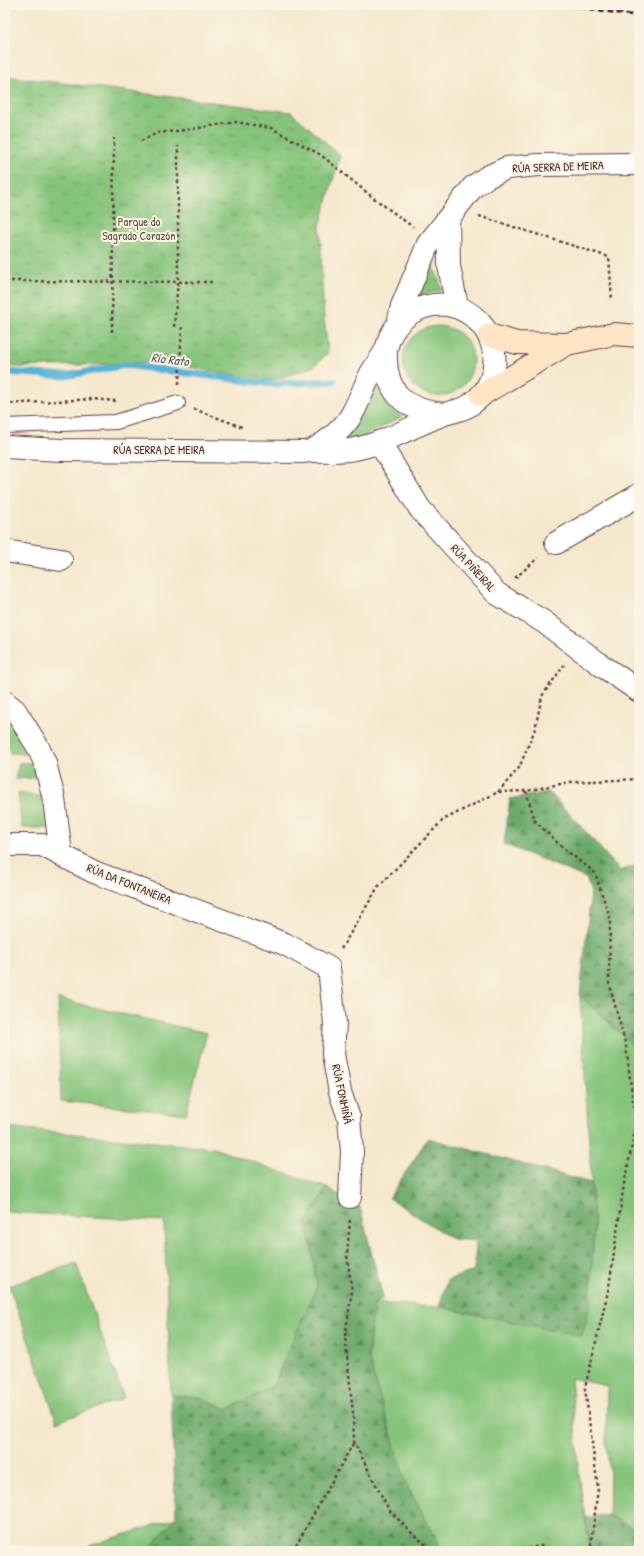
<svg xmlns="http://www.w3.org/2000/svg" width="644" height="1556" font-family="'Patrick Hand',sans-serif">
  <style>
    .grass { fill: #86c47b; stroke: #687253 }
    .forest { fill: url(#forest-firs); stroke: #5b644b }
    .park { fill: url(#park-tufts); stroke: #687253 }
    .lines { fill: none; stroke-linecap: round; stroke-linejoin: round }
    .stream { stroke: #59b2d6; stroke-width: 7 }
    .service-casing { stroke: #643d43; stroke-width: 16 }
    .minor-casing { stroke: #643d43; stroke-width: 24 }
    .tertiary-casing { stroke: #643d43; stroke-width: 24 }
    .secondary-casing { stroke: #643d43; stroke-width: 24 }
    .path { stroke: #643d43; stroke-width: 2.5; stroke-dasharray: 3 3; stroke-linecap: butt }
    .service { stroke: #fff; stroke-width: 14 }
    .minor { stroke: #fff; stroke-width: 22 }
    .tertiary { stroke: #fff; stroke-width: 22 }
    .secondary { stroke: #fde5c5; stroke-width: 22 }
    .rail { stroke: #4a1f2b; stroke-width: 3; stroke-dasharray: 6 3; stroke-linecap: butt }
    .labels { text-anchor: middle; stroke-width: 4; stroke-linejoin: round; paint-order: stroke }
    .street-label { font-size: 12px; fill: #4a1f2b; stroke: #fcf5e5 }
    .park-label { font-size: 12px; fill: #5c5143; stroke: #fcf5e5 }
    .water-label { font-size: 13px; font-style: italic; fill: #4f5267; stroke: #fcf5e5 }
  </style>
  <defs>
    <pattern id="forest-firs" width="22" height="20" patternUnits="userSpaceOnUse"><rect width="22" height="20" fill="#6caa6b"/><path d="M5 1l3.5 6h-7zM16 11l3.5 6h-7z" fill="#5b8a58"/></pattern>
    <pattern id="park-tufts" width="24" height="20" patternUnits="userSpaceOnUse"><rect width="24" height="20" fill="#86c47b"/><path d="M3 7l-1-3M5 7V3M7 7l1-3M15 17l-1-3M17 17v-4M19 17l1-3" fill="none" stroke="#709f65"/></pattern>
  </defs>
  <rect width="100%" height="100%" fill="#fcf5e5"/>
  <filter id="ink" filterUnits="userSpaceOnUse"><feTurbulence type="fractalNoise" baseFrequency=".025" numOctaves="2"/><feDisplacementMap in="SourceGraphic" scale="8" xChannelSelector="R" yChannelSelector="G"/><feConvolveMatrix kernelMatrix="1 2 1 2 8 2 1 2 1" color-interpolation-filters="sRGB"/></filter>
  <filter id="wash" filterUnits="userSpaceOnUse"><feTurbulence type="fractalNoise" baseFrequency=".012" numOctaves="4" result="noise"/><feDisplacementMap in="SourceGraphic" scale="16" xChannelSelector="R" yChannelSelector="G"/><feGaussianBlur stdDeviation="0.9" result="paint"/><feColorMatrix in="noise" values="0 0 0 0 0 0 0 0 0 0 0 0 0 0 0 0 0 1.4 0 .05"/><feComposite in="paint" operator="in"/></filter>
  <g filter="url(#wash)">
    <rect width="100%" height="100%" fill="#f5e8ce"/>
    <path class="grass" d="M434 248 435 269 442 290 415 297Z
      M403 361a35 35 0 1 1 70 0a35 35 0 1 1-70 0Z
      M376 388 390 407 402 417 364 436 347 441 345 436Z
      M5 713 41 755 10 753 6 731 5 730Z
      M19 763H45L48 777 15 779Z
      M18 793 54 799 57 828H22Z
      M580 996 633 1045 639 1048V1532L609 1515 610 1473 606 1444 607 1386 571 1378 579 1475 590 1551H443L406 1484 368 1357 374 1303 439 1307 590 1304 594 1226Z
      M58 999 207 1033 186 1114 61 1101Z
      M5 1127 213 1148 327 1188 307 1221 317 1286 273 1386 228 1409 200 1398 171 1395 164 1221 5 1212Z
      M76 1263 124 1398 57 1422 9 1286Z
      M176 1518 151 1548 157 1551H73Z"/>
    <path class="forest" d="M549 792 589 835 620 871 639 864V1048L633 1045 580 996 591 892 586 878 504 844 510 799Z
      M428 1138 591 1183 594 1226 590 1304 582 1336 439 1307 447 1280 474 1271 476 1241 452 1239 389 1198Z
      M327 1188 360 1207 383 1298 374 1304 368 1357 406 1484 436 1538 441 1551H157L150 1548 176 1518 171 1395 200 1398 228 1409 273 1386 317 1286 307 1221Z
      M609 1515 639 1532V1551H590L585 1517Z"/>
    <path class="park" d="M5 76 291 112 340 155 320 226 323 307 328 353 313 367 277 379 259 380 164 362 20 367 5 366Z"/>
    <g class="lines">
      <path class="stream" d="M5 372 65 376 125 365 274 384 333 381"/>
    </g>
  </g>
  <g filter="url(#ink)">
    <g class="lines">
      <defs>
        <path id="service" d="M5 426 116 422 178 403"/>
        <path id="minor" d="M379 442 420 509 496 593 544 622 601 665 639 691
          M556 543 639 495
          M5 551 61 560
          M5 702 15 710 38 747 45 763 54 799 61 854
          M5 845H42L94 872 285 944 329 968 335 1023 333 1054 340 1092 349 1118 352 1152 350 1197"/>
        <path id="tertiary" d="M448 218 449 266 457 307
          M398 324 402 306 428 244 473 187 487 177 507 168 538 165 639 164
          M386 349C384 391 402 410 444 414
          M5 447 61 450 304 452C321 449 336 453 355 449 385 443 413 426 442 415 452 411 462 411 470 405 474 402 479 398 482 395 520 346 464 281 411 313 403 318 395 327 391 335 388 339 388 345 386 349 382 358 375 366 370 375 364 388 359 401 352 414 343 430 328 441 313 450"/>
        <path id="secondary" d="M489 335 517 343 567 344 614 334 639 336
          M481 395 567 344"/>
      </defs>
      <use href="#service" class="service-casing"/>
      <use href="#minor" class="minor-casing"/>
      <use href="#tertiary" class="tertiary-casing"/>
      <use href="#secondary" class="secondary-casing"/>
      <path class="path" d="M141 141 157 133 186 130 236 122 271 128 321 155 371 196 413 227
        M479 216 609 257 612 300
        M5 281 214 282
        M174 327 178 281V146
        M112 332 114 138
        M179 384 182 325
        M5 404 93 399 116 401
        M194 409 242 427
        M515 578 538 558
        M526 791 535 821 562 847 595 873 610 918 609 983 626 1046 636 1126 624 1184 609 1287 585 1388 598 1489 590 1551
        M498 792 519 768 535 729 542 696 564 665
        M341 949 378 887 443 820 498 792 526 791 570 782 639 779
        M350 1220 347 1255 352 1291 345 1336 353 1413 354 1442 389 1510 414 1535 433 1551
        M293 1551 354 1442
        M510 1551 541 1546 564 1551"/>
      <use href="#service" class="service"/>
      <use href="#minor" class="minor"/>
      <use href="#tertiary" class="tertiary"/>
      <use href="#secondary" class="secondary"/>
      <path class="rail" d="M563 5 639 16"/>
    </g>
  </g>
  <g class="labels">
    <g class="street-label">
      <text transform="translate(558 167) rotate(-2)" y="4">RÚA SERRA DE MEIRA</text>
      <text x="159" y="454">RÚA SERRA DE MEIRA</text>
      <text transform="translate(473 568) rotate(47)" y="4">RÚA PIÑEIRAL</text>
      <text transform="translate(129 884) rotate(22)" y="4">RÚA DA FONTANEIRA</text>
      <text transform="translate(342 1094) rotate(78)" y="4">RÚA FONMIÑÁ</text>
    </g>
    <g class="park-label">
      <text x="139" y="226">Parque do<tspan x="139" dy="14">Sagrado Corazón</tspan></text>
    </g>
    <g class="water-label">
      <text transform="translate(170 359) rotate(7)" y="5">Río Rato</text>
    </g>
  </g>
  <rect width="644" height="1556" fill="none" stroke="#fcf5e5" stroke-width="20"/>
</svg>
